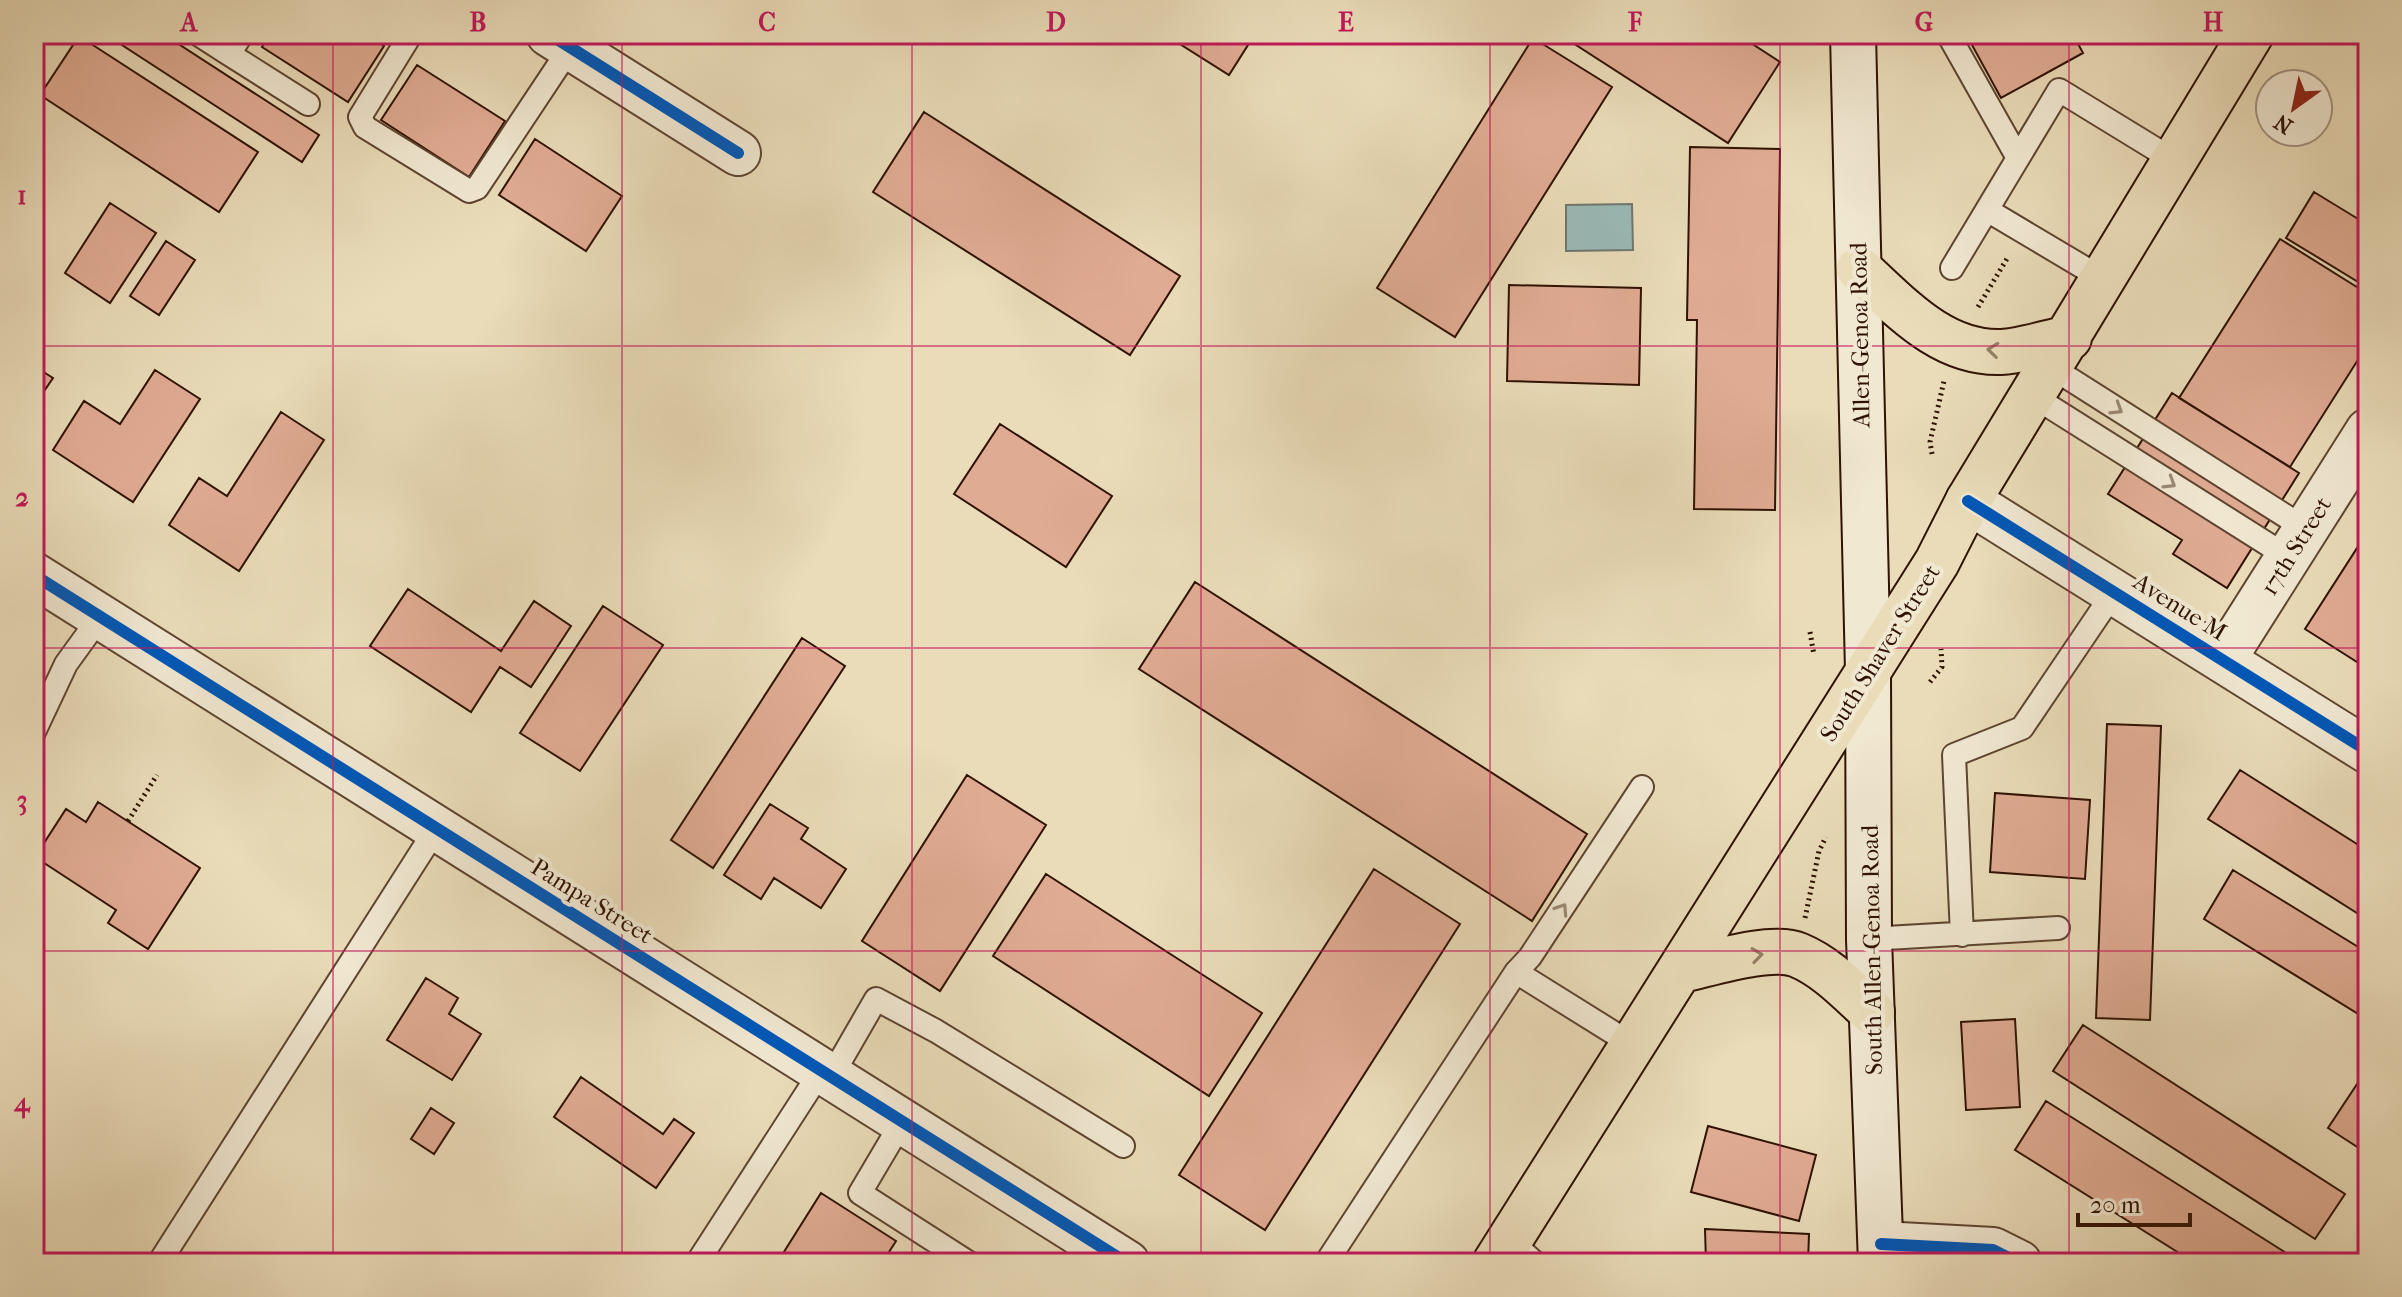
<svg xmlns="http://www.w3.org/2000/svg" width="2402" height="1297" font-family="'IM FELL French Canon',serif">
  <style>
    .water { fill: #9abab7; stroke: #6f776f; stroke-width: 2 }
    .building { fill: #e0ab93; stroke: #2f1202; stroke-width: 2 }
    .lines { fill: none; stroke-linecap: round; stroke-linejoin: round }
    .lane-casing { stroke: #5e4430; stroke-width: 26 }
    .street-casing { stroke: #5e4430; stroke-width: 48 }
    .secondary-casing { stroke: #2f1202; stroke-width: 48 }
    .primary-casing { stroke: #2f1202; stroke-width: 48 }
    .path { stroke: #2f1202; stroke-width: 5; stroke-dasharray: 2 4; stroke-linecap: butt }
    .lane { stroke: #f1e8d2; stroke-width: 22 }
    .street { stroke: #f1e8d2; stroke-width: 44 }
    .secondary { stroke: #f1e8d2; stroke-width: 44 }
    .primary { stroke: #eadcb9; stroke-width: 44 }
    .cycleway-casing { stroke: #f1e8d2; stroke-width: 17 }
    .cycleway { stroke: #0057b8; stroke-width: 12 }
    .oneway { stroke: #968167 }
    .oneway2 { stroke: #9a8874 }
    .grid { fill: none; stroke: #c2185b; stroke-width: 2; stroke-opacity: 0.55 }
    .labels { text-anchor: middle; stroke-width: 8; stroke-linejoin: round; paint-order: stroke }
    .street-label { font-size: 24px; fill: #2f1202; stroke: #f1e8d2 }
    .neatline { fill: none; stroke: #c2185b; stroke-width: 3 }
    .grid-label { font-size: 26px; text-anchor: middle; font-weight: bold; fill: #c2185b }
  </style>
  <rect width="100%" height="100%" fill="#eadcb9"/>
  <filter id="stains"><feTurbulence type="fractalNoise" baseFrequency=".0025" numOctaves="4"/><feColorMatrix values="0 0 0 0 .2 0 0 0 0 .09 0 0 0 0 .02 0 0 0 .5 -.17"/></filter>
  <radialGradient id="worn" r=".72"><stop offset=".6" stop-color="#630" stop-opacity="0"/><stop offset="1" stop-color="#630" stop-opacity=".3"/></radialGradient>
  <path class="water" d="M1632 204 1633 250 1566 251V205Z"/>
  <path class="building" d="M105 34H163L319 135 302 162Z
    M271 34H365L384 46 348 102 262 47Z
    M1164 34H1255L1229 75Z
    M1559 34H1737L1780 62 1728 143Z
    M1966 34H2082L2075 38 2083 53 2001 98Z
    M79 36 258 152 219 212 40 95Z
    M1533 38 1612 87 1455 337 1377 288Z
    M417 65 505 121 469 177 381 120Z
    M924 112 1180 276 1130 355 873 192Z
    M535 139 622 196 586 251 499 195Z
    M1690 147 1780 149 1775 510 1694 509 1697 320H1687Z
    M2314 192 2368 225V288L2286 238Z
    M110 203 156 233 110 303 65 273Z
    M2280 239 2368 294V344L2290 467 2179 398Z
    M166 241 195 260 159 315 130 296Z
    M1509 285 1641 288 1639 385 1507 381Z
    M34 366 53 378 34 406Z
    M155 370 200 399 133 502 53 450 84 401 120 424Z
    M2172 393 2299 473 2227 588 2173 554 2182 540 2108 494Z
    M281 412 324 440 239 571 169 525 199 478 227 496Z
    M1000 424 1112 496 1066 567 954 494Z
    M2368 531V669L2305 629Z
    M1195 582 1587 834 1532 921 1139 669Z
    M408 589 501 651 534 601 571 626 531 687 500 667 471 712 370 646Z
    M603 606 663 645 580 771 520 733Z
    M802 638 845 666 713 868 671 840Z
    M2107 724 2161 726 2150 1020 2096 1018Z
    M2240 770 2368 851V920L2208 819Z
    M967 775 1046 825 940 991 862 941Z
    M1995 793 2090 800 2085 879 1990 872Z
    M98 802 200 868 148 949 108 923 116 910 35 857 66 809 86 822Z
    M770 804 808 828 801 839 846 869 821 908 774 878 761 899 724 875Z
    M1374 869 1460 924 1265 1230 1179 1175Z
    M2233 870 2368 953V1020L2204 919Z
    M1046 874 1262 1013 1209 1096 993 956Z
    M426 978 458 998 449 1014 481 1034 452 1080 387 1040Z
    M2015 1019 2020 1107 1966 1110 1961 1022Z
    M2083 1025 2345 1194 2315 1239 2053 1071Z
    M2367 1069H2368V1154L2328 1128Z
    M581 1077 663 1134 674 1119 694 1133 656 1188 554 1117Z
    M2046 1101 2302 1263H2195L2015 1150Z
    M431 1108 454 1123 434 1154 411 1139Z
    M1708 1126 1816 1155 1799 1221 1691 1192Z
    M821 1193 896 1241 882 1263H777Z
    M1705 1229 1809 1234 1808 1263H1706Z"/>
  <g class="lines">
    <defs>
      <path id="lane" d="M198 34 229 54
        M242 34 229 54 308 104
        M411 34 360 117 365 127 469 191 477 188 570 48
        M1948 34 2018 158
        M1987 210 2103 279
        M1952 268 2059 90 2175 161
        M2051 367 2306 529
        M2033 396 2288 557
        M34 732 66 664 100 617
        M1962 935 1954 755 2022 728 2114 592
        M1869 939 2058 928
        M1516 972 1530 957 1642 787
        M831 1077 876 999 936 1031 1123 1146
        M902 1122 860 1193 969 1263
        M1510 1240 1535 1263
        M159 1263 436 829
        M697 1263 821 1071
        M1326 1263 1516 972 1633 1045"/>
      <path id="street" d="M549 34 738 153
        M1968 501 2368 751
        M34 575 1127 1263
        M2223 660 2368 431
        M1881 1244 1993 1250 2019 1263"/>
      <path id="secondary" d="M1853 34 1868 671 1869 939 1881 1263"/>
      <path id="primary" d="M1859 269C1900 306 1941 354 2001 352 2023 351 2048 342 2069 338
        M1681 970C1710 964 1770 944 1798 955 1827 967 1849 991 1872 1012
        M1495 1263 1937 562 1968 501 2251 34"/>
    </defs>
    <use href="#lane" class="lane-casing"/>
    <use href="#street" class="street-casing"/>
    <use href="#secondary" class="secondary-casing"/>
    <use href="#primary" class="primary-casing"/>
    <path class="path" d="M1978 307 2008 257
      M1932 454 1930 442 1944 381
      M1810 632 1814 655
      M1930 682 1942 667 1941 649
      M128 821 157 775
      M1805 918 1819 851 1826 837"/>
    <use href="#lane" class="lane"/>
    <use href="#street" class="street"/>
    <use href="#secondary" class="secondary"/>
    <use href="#primary" class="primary"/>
    <defs>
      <path id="cycleway" d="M549 34 738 153
        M1968 501 2368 751
        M34 575 1127 1263
        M1881 1244 1993 1250 2019 1263"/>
    </defs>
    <use href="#cycleway" class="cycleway-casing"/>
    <use href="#cycleway" class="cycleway"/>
  </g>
  <defs><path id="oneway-chevron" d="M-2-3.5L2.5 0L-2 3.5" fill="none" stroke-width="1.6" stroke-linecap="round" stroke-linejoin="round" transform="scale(2)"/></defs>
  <g class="oneway">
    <use href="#oneway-chevron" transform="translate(1993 350) rotate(-174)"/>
    <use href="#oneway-chevron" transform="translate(1757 955) rotate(-8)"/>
  </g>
  <g class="oneway2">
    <use href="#oneway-chevron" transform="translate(2117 409) rotate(32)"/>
    <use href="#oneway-chevron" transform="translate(2170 483) rotate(32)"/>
    <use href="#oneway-chevron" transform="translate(1562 909) rotate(-57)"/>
  </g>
  <path class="grid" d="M333 34V1263M622 34V1263M912 34V1263M1201 34V1263M1490 34V1263M1780 34V1263M2069 34V1263M34 346H2368M34 648H2368M34 951H2368"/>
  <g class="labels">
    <g class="street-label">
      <text transform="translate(1860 335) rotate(-91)" y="8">Allen-Genoa Road</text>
      <text transform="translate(2296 546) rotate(-58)" y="8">17th Street</text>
      <text transform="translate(2180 607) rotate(32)" y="8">Avenue M</text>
      <text transform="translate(1880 653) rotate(-58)" y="8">South Shaver Street</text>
      <text transform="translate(592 901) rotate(32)" y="8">Pampa Street</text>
      <text transform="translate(1872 950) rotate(-91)" y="8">South Allen-Genoa Road</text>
    </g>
  </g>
  <rect width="2402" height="1297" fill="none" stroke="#eadcb9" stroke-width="88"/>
  <g transform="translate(2294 108) rotate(213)"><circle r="38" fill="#f1e8d2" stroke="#a3927f" stroke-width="2"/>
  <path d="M0-6L14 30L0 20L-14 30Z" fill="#8f2418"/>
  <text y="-12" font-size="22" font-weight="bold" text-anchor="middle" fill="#2f1202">N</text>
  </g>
  <path d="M2078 1213v12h112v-12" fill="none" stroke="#2f1202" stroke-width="4"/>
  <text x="2090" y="1213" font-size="24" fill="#2f1202" stroke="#f1e8d2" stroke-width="6" paint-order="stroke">20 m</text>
  <rect x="44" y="44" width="2314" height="1209" class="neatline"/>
  <g class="grid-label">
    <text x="189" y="31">A</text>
    <text x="478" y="31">B</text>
    <text x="767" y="31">C</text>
    <text x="1056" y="31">D</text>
    <text x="1346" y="31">E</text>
    <text x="1635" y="31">F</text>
    <text x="1924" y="31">G</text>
    <text x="2213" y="31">H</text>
    <text x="22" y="204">1</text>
    <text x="22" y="506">2</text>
    <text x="22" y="809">3</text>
    <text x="22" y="1111">4</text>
  </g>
  <rect width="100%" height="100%" filter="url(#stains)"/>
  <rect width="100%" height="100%" fill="url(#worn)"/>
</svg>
